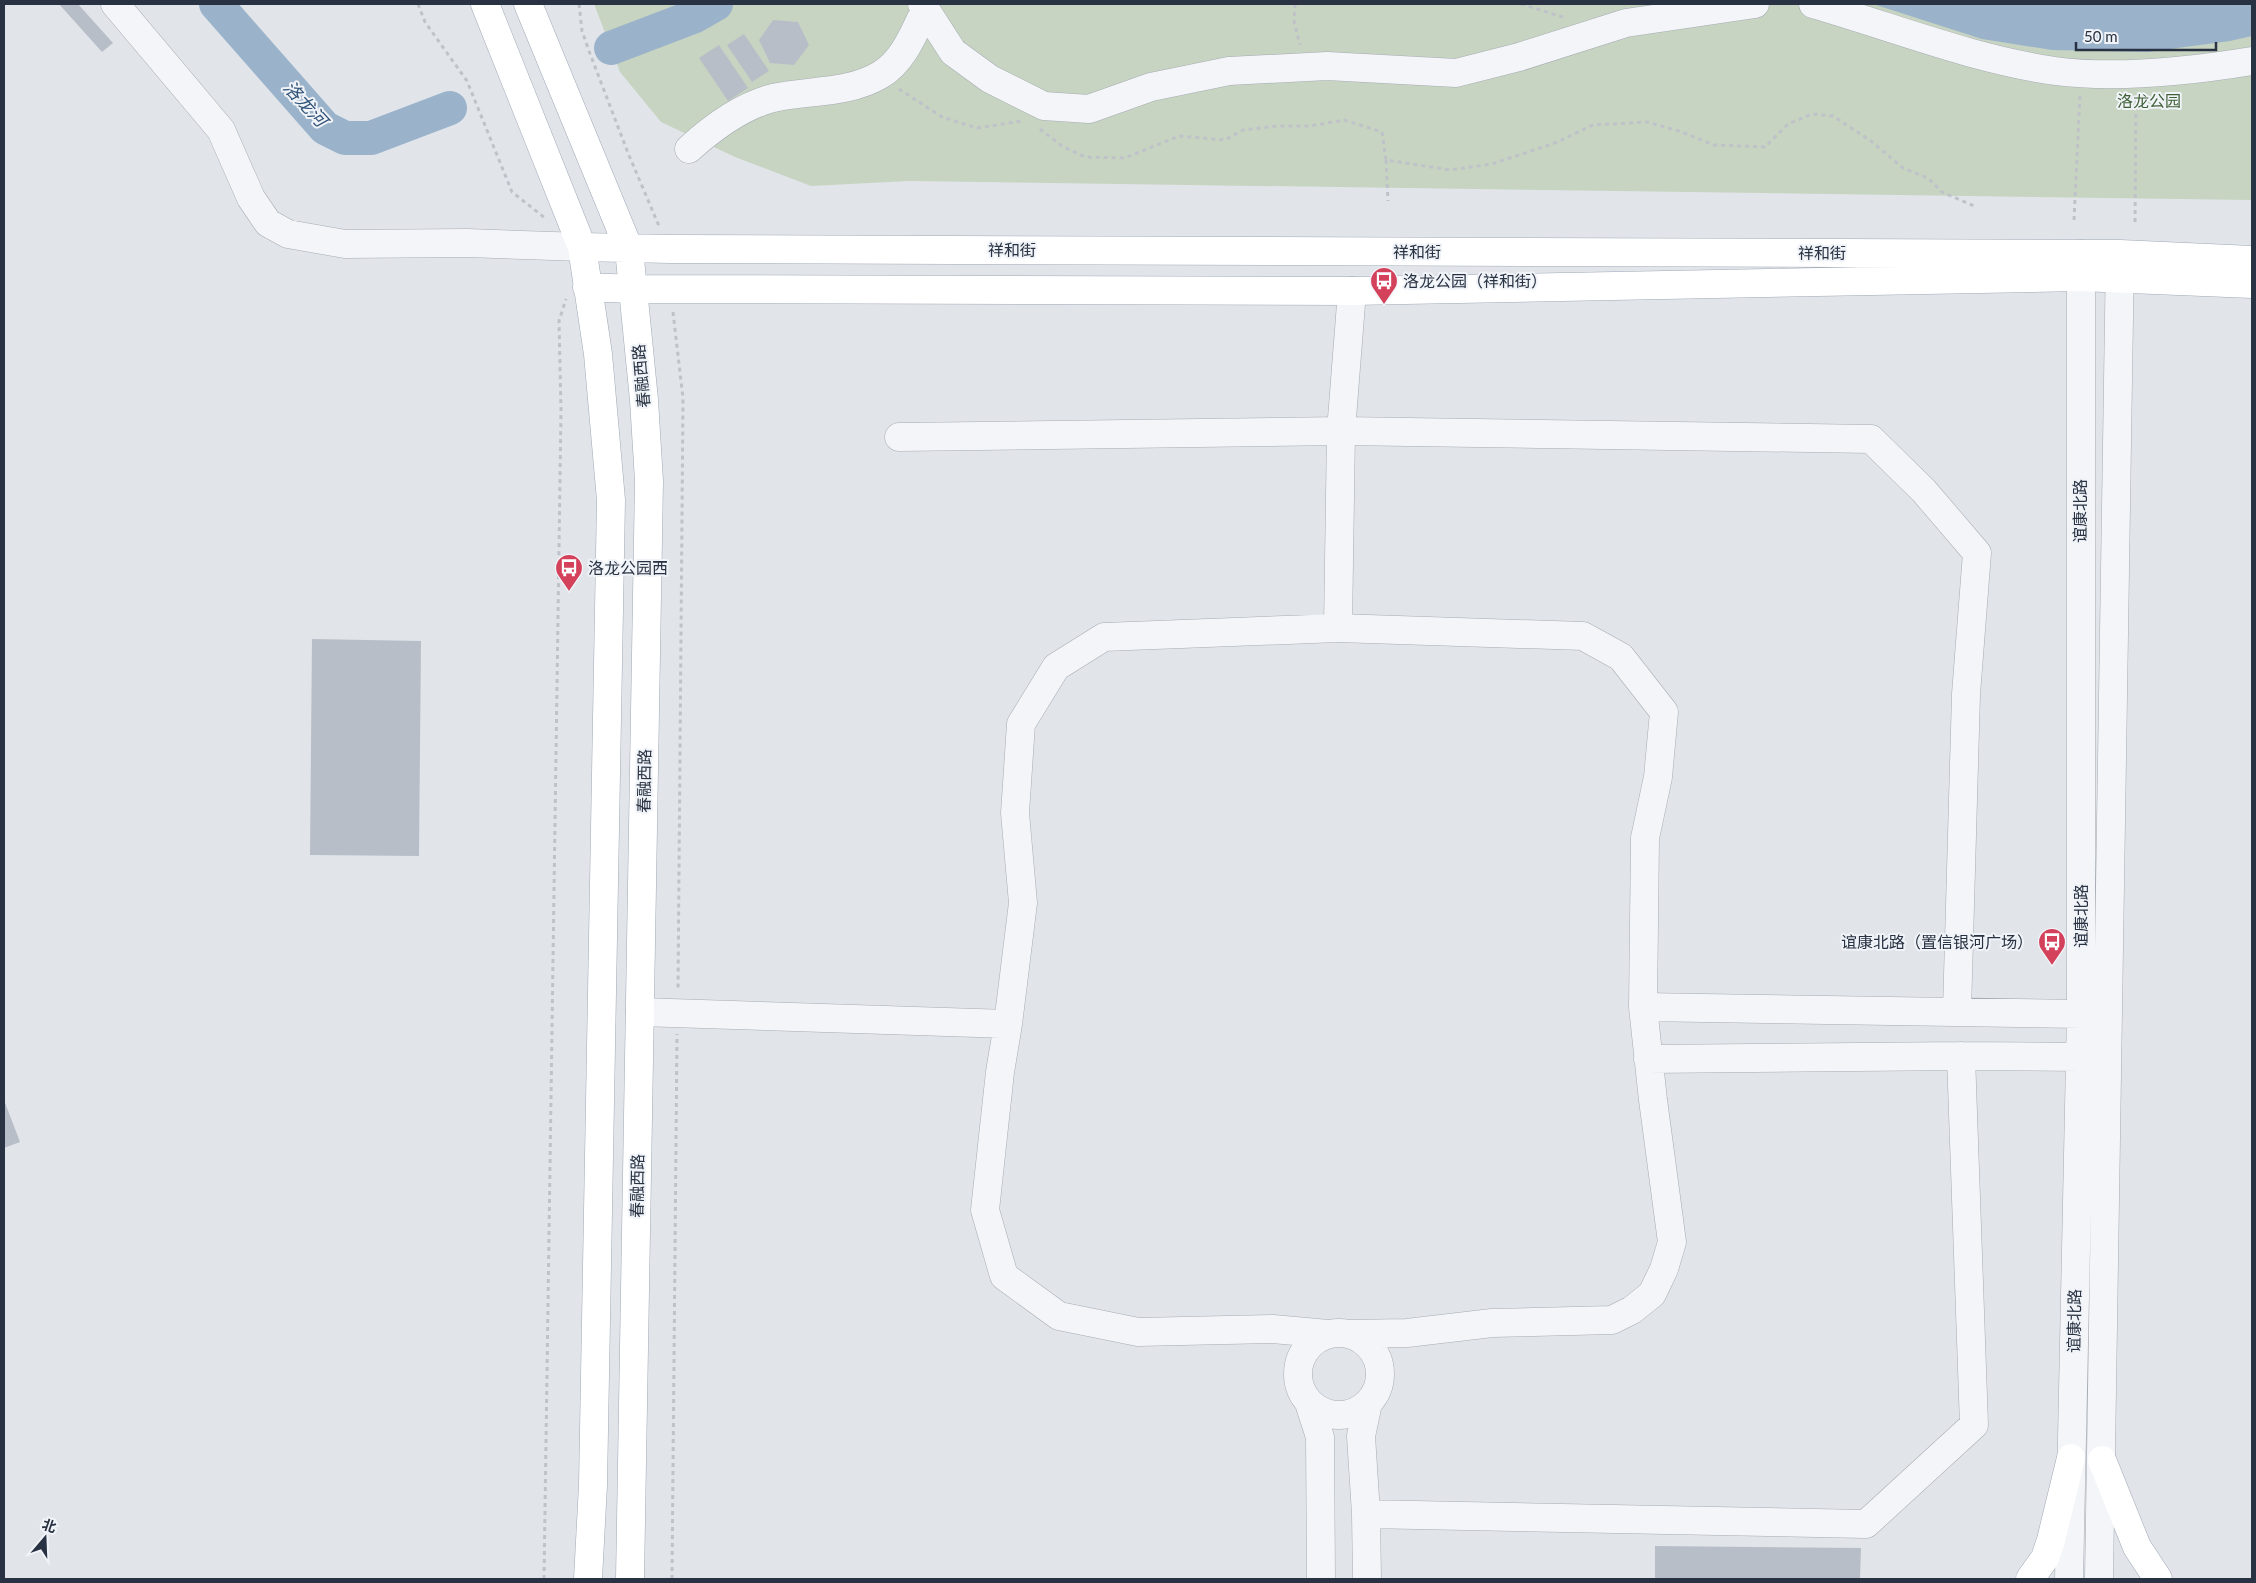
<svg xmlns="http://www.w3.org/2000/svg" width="2256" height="1583" font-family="Lato,'Noto Sans SC',sans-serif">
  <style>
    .green { fill: #c7d4c1 }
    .water { fill: #9ab3cb }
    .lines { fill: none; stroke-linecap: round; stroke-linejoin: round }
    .river { stroke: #9ab3cb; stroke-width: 34 }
    .building { fill: #b8bec7 }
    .minor-casing { stroke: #a6acb4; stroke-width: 29 }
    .major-casing { stroke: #9fa9b6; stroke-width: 29 }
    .path { stroke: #bfc2c9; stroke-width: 3; stroke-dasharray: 4 4; stroke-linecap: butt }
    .minor { stroke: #f4f5f8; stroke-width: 28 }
    .major { stroke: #fff; stroke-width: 28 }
    .labels { text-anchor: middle; stroke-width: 4; stroke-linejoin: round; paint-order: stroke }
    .park-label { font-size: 16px; fill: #3e5f35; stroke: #f0f3f7 }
    .street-label { font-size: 16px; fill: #283242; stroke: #f0f3f7 }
    .poi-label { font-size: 16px; fill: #283242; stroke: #f0f3f7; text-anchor: start }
    .water-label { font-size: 18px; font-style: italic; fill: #315378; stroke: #f0f3f7 }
  </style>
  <rect width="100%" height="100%" fill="#e1e5ea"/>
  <path class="green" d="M594 4H2252V200L909 181 811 186 735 157 661 122 620 72Z"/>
  <path class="water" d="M1873 4H2252V36L2230 41 2148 52 2052 50 1982 39Z"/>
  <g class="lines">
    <path class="river" d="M216 4 325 128 345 138H371L450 108
      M611 48 695 16 716 4"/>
  </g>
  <path class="building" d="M59 4H78L113 43 102 52Z
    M773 20 798 22 809 45 794 65 770 63 759 40Z
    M744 34 769 71 752 82 727 45Z
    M719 45 748 88 728 101 699 58Z
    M312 639 421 641 419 856 310 855Z
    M4 1100 20 1142 4 1148Z
    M1655 1546 1861 1548 1860 1579H1655Z"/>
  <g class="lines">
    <defs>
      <path id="minor" d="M115 4 221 130 251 198 268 223 288 234 345 244 467 243 582 247
        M922 4 953 52 990 79 1044 106 1089 109 1151 87 1229 71 1327 66 1456 73 1519 57 1626 23 1755 4
        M1813 4C1893 27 1972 59 2055 71 2116 79 2191 71 2252 61
        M689 149C712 128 742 106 773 98 808 90 848 94 880 75 903 62 914 33 925 10
        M899 437 1341 431 1871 439 1924 491 1977 553 1966 694 1957 1011
        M1338 628 1341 431 1352 291
        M1643 1007 2081 1014
        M640 1012 1008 1024
        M1648 1059 1961 1056 2080 1057
        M1298 1374a41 41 0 1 1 82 0a41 41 0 1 1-82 0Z
        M1328 1334 1273 1329 1138 1332 1059 1316 1004 1276 985 1210 1000 1072 1008 1024 1023 903 1015 813 1021 724 1056 667 1104 637 1338 628 1583 636 1621 657 1664 712 1658 777 1645 838 1643 1007 1653 1100 1672 1242 1664 1269 1652 1294 1632 1310 1612 1320 1492 1323 1407 1333 1350 1334
        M1309 1403 1320 1437 1321 1579
        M1366 1514 1866 1524 1974 1425 1961 1056
        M1367 1579 1366 1514 1361 1436 1368 1403
        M2069 1579 2081 1014V254
        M2099 1579 2120 255"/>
      <path id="major" d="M485 4 582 247 598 354 611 500 593 1485 588 1579
        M528 4 629 249 644 400 649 481 630 1579
        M582 247 670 249 2120 254 2252 260
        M587 287 633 289 1352 291 2080 277 2252 284
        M2102 1460 2137 1547 2158 1579
        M2030 1579 2045 1558 2051 1540 2071 1458"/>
    </defs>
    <use href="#minor" class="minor-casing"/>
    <use href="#major" class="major-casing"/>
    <path class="path" d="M418 4 425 22 467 81 512 192 545 218
      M579 4 582 31 589 51 628 153 659 226
      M1295 4 1294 21 1300 45
      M1521 4 1566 18
      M899 89 942 117 977 128 1022 121
      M1040 129 1062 146 1085 157 1125 158 1179 136 1225 140 1243 130 1277 126H1310L1344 120 1382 132 1386 160 1450 170 1492 164 1555 143 1593 125 1647 122 1679 131 1714 145 1765 147 1788 124 1812 114 1833 116 1871 141 1903 168 1928 178 1942 192 1974 206
      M1386 160 1388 201
      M2074 220 2080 95
      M2135 222 2136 96
      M673 312 683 398 678 990
      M544 1579 561 410 559 321 566 299
      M672 1579 677 1034"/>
    <use href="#minor" class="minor"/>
    <use href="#major" class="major"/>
  </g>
  <defs>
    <symbol id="bus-pin" viewBox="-11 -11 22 30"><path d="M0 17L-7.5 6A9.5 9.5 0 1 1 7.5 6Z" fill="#d3415b" stroke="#f0f3f7"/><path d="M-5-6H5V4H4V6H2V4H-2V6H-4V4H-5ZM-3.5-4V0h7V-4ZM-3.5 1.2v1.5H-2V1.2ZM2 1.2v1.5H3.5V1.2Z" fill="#fff"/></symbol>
  </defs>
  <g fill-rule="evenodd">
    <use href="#bus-pin" x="1368" y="265" width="32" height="43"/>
    <use href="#bus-pin" x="553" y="552" width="32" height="43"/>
    <use href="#bus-pin" x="2036" y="926" width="32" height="43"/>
  </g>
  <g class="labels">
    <g class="park-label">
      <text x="2149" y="107">洛龙公园</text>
    </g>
    <g class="street-label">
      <text x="1012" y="256">祥和街</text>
      <text x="1417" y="258">祥和街</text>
      <text x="1822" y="259">祥和街</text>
      <text transform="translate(641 376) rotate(-95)" y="6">春融西路</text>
      <text transform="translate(2080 511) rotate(-90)" y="6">谊康北路</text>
      <text transform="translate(644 781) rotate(-89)" y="6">春融西路</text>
      <text transform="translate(2081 916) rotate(-90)" y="6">谊康北路</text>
      <text transform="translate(637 1186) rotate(-89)" y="6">春融西路</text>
      <text transform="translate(2074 1321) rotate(-89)" y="6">谊康北路</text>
    </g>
    <g class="poi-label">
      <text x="1403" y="287">洛龙公园（祥和街）</text>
      <text x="588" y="574">洛龙公园西</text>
      <text x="2033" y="948" text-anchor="end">谊康北路（置信银河广场）</text>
    </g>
    <g class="water-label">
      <text transform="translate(305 104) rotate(47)" y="6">洛龙河</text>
    </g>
  </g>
  <rect width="2256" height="1583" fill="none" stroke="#283242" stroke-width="10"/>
  <g transform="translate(45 1538) rotate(19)" stroke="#f0f3f7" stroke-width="4" paint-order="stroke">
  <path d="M0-4L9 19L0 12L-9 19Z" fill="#283242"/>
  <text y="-8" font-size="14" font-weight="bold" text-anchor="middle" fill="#283242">北</text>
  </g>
  <path d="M2076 42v8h140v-8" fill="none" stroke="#283242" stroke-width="2.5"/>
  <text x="2084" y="42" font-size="15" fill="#283242" stroke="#f0f3f7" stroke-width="4" paint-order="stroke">50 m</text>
</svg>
